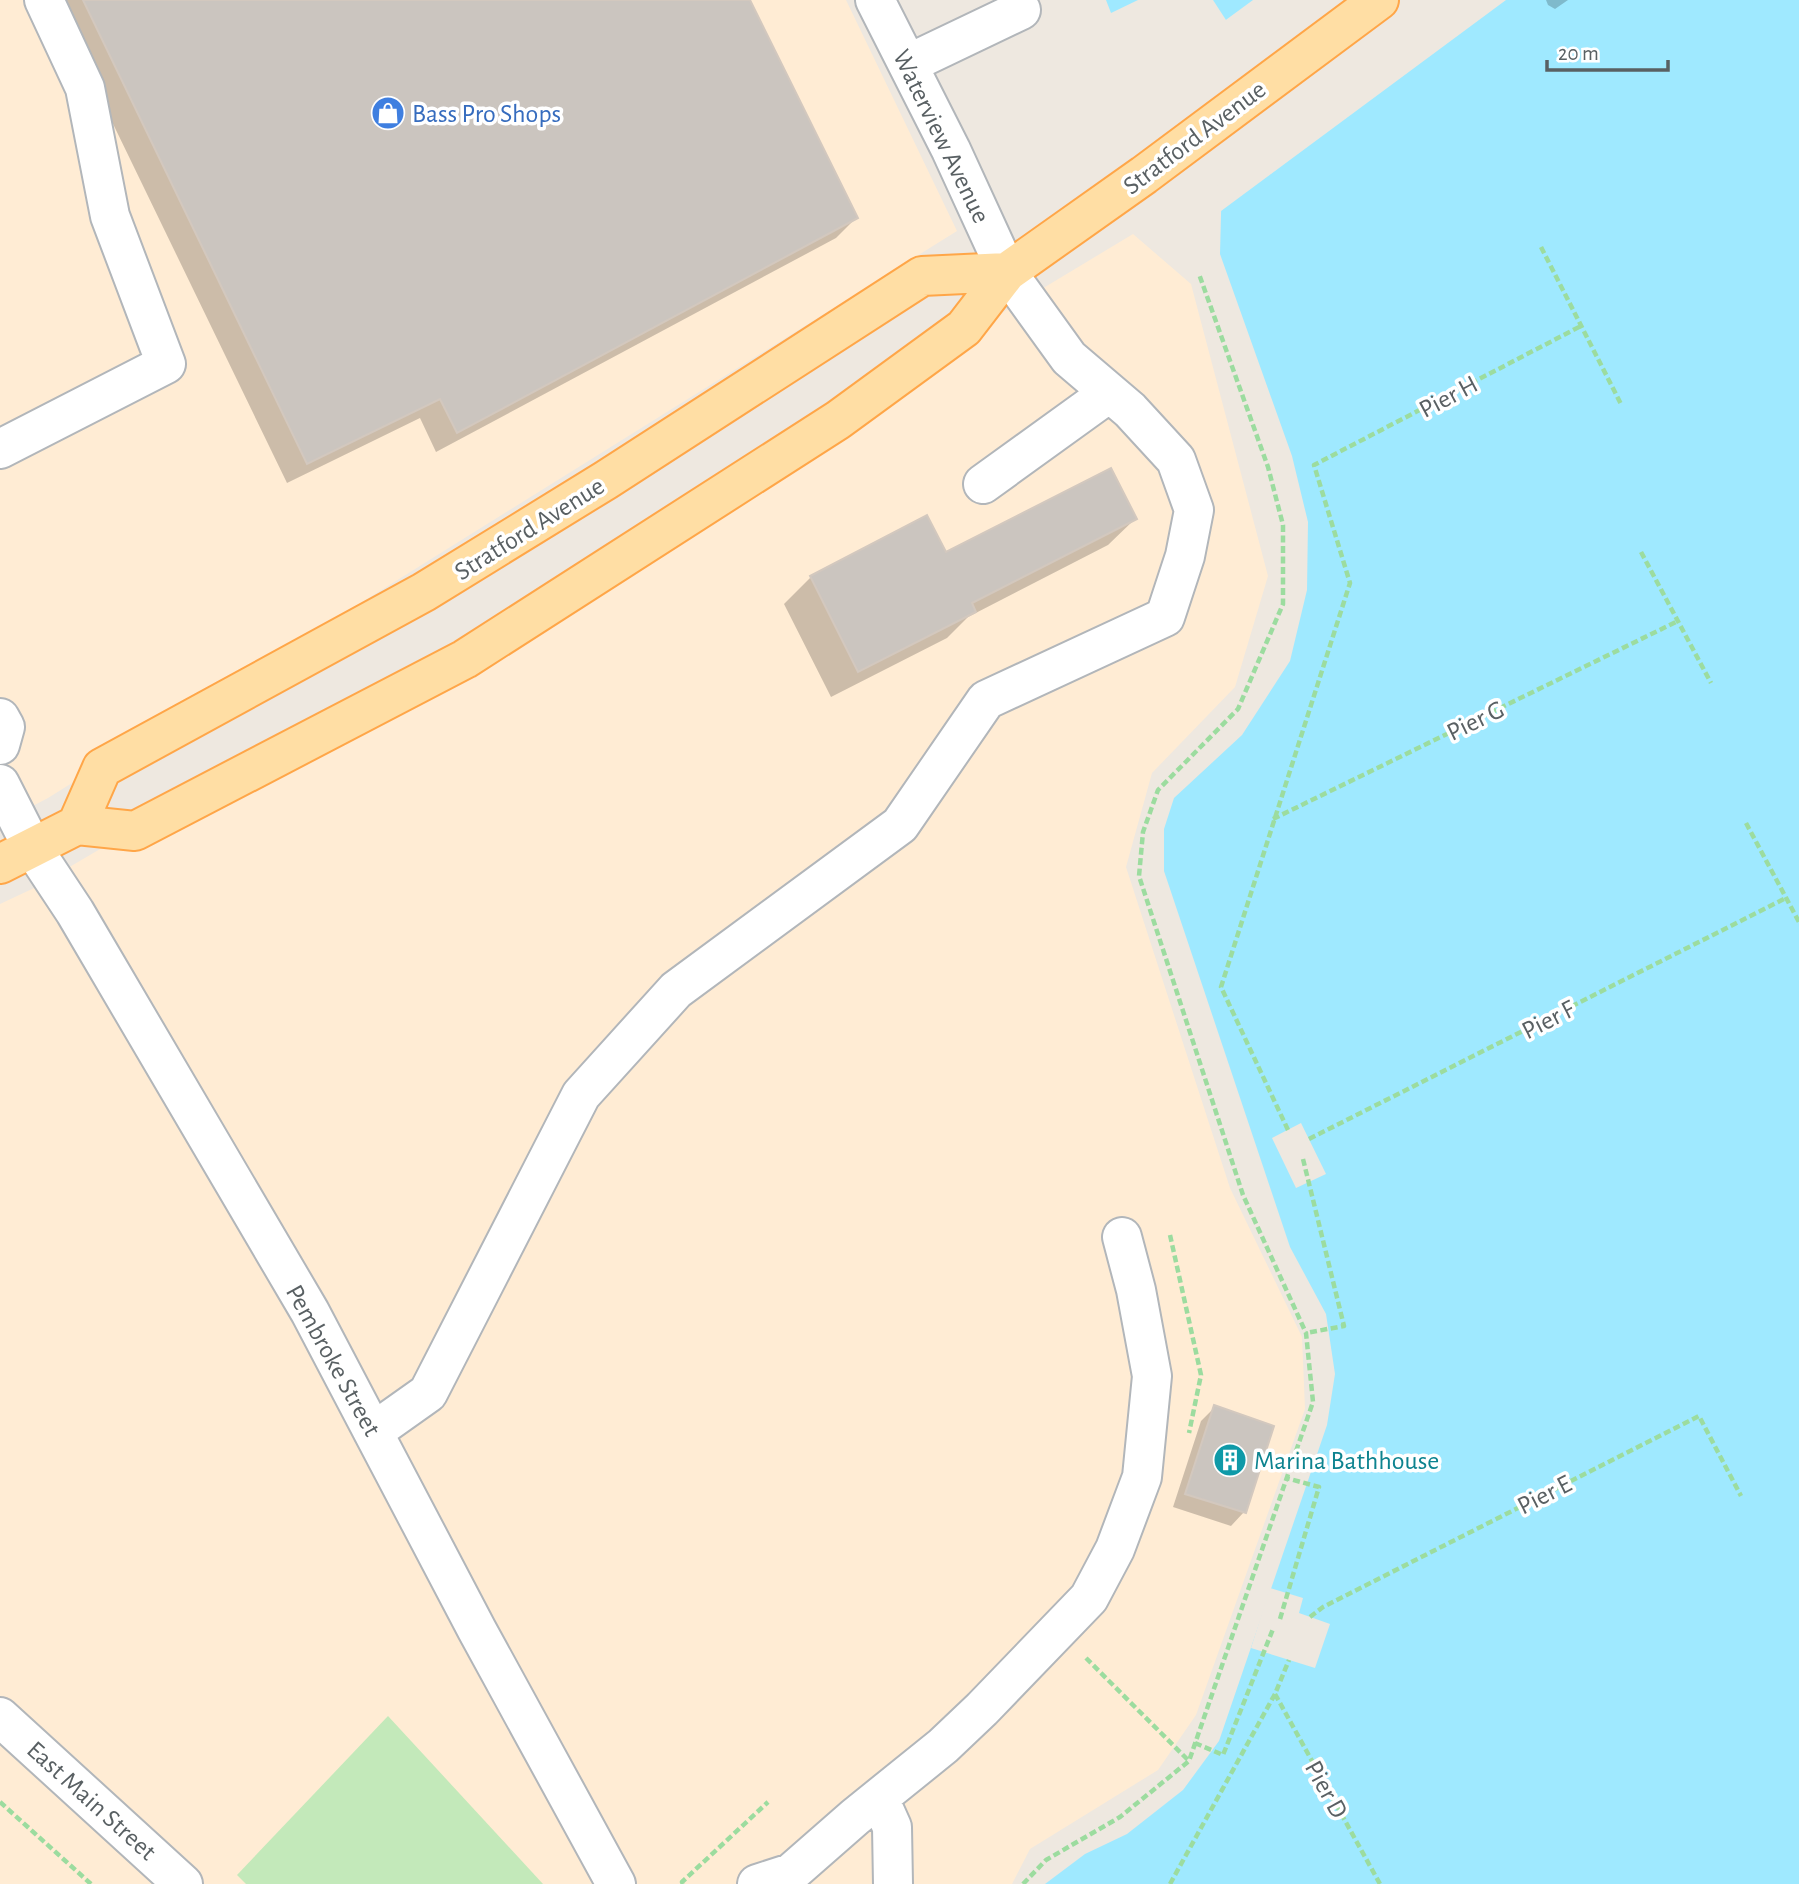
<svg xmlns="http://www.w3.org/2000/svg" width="1799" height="1884" font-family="'Alegreya Sans',sans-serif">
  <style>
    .commercial { fill: #ffecd4 }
    .green { fill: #c3e9ba }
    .water { fill: #9fe9ff }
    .pier { fill: #eee8e0 }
    .shadow { fill: #0003 }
    .building { fill: #cbc5bf; stroke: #d3c8be; stroke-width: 2 }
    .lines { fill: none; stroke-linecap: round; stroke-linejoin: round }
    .minor-casing { stroke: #b2b6ba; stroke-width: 42 }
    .major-casing { stroke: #ffa648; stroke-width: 42 }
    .path { stroke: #9cdc9f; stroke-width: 4.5; stroke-dasharray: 7 3.5; stroke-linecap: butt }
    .minor { stroke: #fff; stroke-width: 38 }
    .major { stroke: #ffdea4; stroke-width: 38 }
    .labels { text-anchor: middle; stroke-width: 7; stroke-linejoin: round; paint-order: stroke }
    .shop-label { font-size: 26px; fill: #366cbe; stroke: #fff; text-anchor: start }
    .street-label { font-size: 26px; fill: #596063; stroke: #fff }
    .culture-label { font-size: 26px; fill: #0d838f; stroke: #fff; text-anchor: start }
  </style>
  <rect width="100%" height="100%" fill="#eee8e0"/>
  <path class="commercial" d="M0 0H846L957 231 48 798 0 823Z
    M1133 234 1191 284 1268 576 1235 687 1152 773 1126 867 1230 1188 1302 1337 1305 1409 1196 1715 1158 1770 1030 1849 1012 1884H0V904L32 889 579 568Z"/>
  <path class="green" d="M388 1716 543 1884H246L237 1875Z"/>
  <path class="water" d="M1106 0H1138L1111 13Z
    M1213 0H1799V1884H1045L1085 1854 1127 1834 1183 1790 1219 1741 1327 1425 1335 1374 1326 1314 1290 1247 1164 871V829L1174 798 1242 735 1290 661 1307 590 1308 522 1292 456 1220 254 1226 20Z"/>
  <path class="pier" d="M1253 0H1506L1217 214 1223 22Z
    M1301 1123 1326 1174 1296 1188 1272 1138Z
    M1270 1588 1303 1598 1299 1613 1330 1624 1315 1668 1251 1648Z"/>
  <path class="shadow" d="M53 0H748L856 218 836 238 436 452 420 418 287 483Z
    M1546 0H1568L1555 9 1548 5Z
    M1135 519 1108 545 968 617 947 638 831 697 784 604 811 577 945 555Z
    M1215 1407 1244 1512 1231 1526 1173 1507 1201 1421Z"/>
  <path class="building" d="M83 0H750L858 218 457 433 440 399 307 464Z
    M1111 468 1137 519 972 603 976 612 858 672 810 576 927 515 946 552Z
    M1214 1405 1274 1426 1246 1513 1185 1494Z"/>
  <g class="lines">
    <defs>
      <path id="minor" d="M908 64 1021 10
        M0 449 166 364 110 216 85 88 44 0
        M983 484 1109 393
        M0 718 5 727 0 745
        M0 784 32 847 75 912 310 1312 477 1630 616 1884
        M373 1432 428 1393 581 1095 676 990 900 825 986 700 1165 617 1185 556 1194 510 1176 460 1130 410 1069 358 1007 272 951 150 875 0
        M0 1717 183 1884
        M879 1798 892 1827 893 1884
        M757 1884 791 1873 855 1817 943 1746 982 1709 1089 1598 1115 1549 1142 1477 1152 1376 1136 1290 1122 1237"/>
      <path id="major" d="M77 825 102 768 424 592 606 480 922 276 1007 272
        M0 864 77 825 135 831 465 659 838 420 964 328 1007 272 1144 175 1379 0"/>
    </defs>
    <use href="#minor" class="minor-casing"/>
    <use href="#major" class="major-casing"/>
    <path class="path" d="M1541 247 1622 406
      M1641 552 1711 683
      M1273 819 1678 621
      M1746 823 1799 922
      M1288 1130 1221 987 1350 583 1314 465 1581 326
      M1309 1139 1786 898
      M1303 1159 1344 1326 1306 1333
      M1170 1235 1201 1375 1189 1433
      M1310 1617 1323 1607 1699 1416 1741 1496
      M1280 1619 1319 1487 1286 1478
      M1086 1658 1189 1761
      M1275 1694 1380 1884
      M1195 1743 1223 1755 1273 1629
      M0 1802 91 1884
      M683 1884 682 1882 768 1802
      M1023 1884 1046 1860 1120 1817 1189 1761 1313 1402 1306 1333 1243 1195 1139 876 1143 832 1158 790 1238 709 1283 604V525L1268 467 1199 274
      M1170 1884 1275 1694 1289 1660"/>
    <use href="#minor" class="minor"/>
    <use href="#major" class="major"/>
  </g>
  <defs>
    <symbol id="shop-disc" viewBox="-11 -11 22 22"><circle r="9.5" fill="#3f7fe0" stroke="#fff"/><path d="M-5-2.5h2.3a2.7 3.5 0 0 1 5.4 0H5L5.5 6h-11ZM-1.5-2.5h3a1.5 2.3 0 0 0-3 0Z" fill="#fff"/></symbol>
    <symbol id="building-disc" viewBox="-11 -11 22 22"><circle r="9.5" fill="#0f9aa8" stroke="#fff"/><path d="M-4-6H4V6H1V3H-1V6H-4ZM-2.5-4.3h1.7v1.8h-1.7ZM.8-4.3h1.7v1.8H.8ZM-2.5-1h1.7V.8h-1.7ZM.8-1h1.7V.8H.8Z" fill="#fff"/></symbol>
  </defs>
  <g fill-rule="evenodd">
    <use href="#shop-disc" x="369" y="94" width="38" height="38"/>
    <use href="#building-disc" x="1211" y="1441" width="38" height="38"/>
  </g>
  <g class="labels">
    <g class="shop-label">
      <text x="412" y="122">Bass Pro Shops</text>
    </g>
    <g class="street-label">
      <text transform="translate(942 136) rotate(64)" y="9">Waterview Avenue</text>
      <text transform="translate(1194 137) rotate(-37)" y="9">Stratford Avenue</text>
      <text transform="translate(1448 396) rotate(-28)" y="9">Pier H</text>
      <text transform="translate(529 528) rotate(-32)" y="9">Stratford Avenue</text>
      <text transform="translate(1475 720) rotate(-26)" y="9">Pier G</text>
      <text transform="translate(1548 1019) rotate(-27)" y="9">Pier F</text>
      <text transform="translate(334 1360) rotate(61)" y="9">Pembroke Street</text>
      <text transform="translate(1544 1494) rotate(-27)" y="9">Pier E</text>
      <text transform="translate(1327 1789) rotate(61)" y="9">Pier D</text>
      <text transform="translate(92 1800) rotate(42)" y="9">East Main Street</text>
    </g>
    <g class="culture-label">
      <text x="1254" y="1469">Marina Bathhouse</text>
    </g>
  </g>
  <path d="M1547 60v10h121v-10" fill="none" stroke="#596063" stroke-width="3.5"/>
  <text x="1558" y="60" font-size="21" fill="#596063" stroke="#ffffff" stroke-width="5" paint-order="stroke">20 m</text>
</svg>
